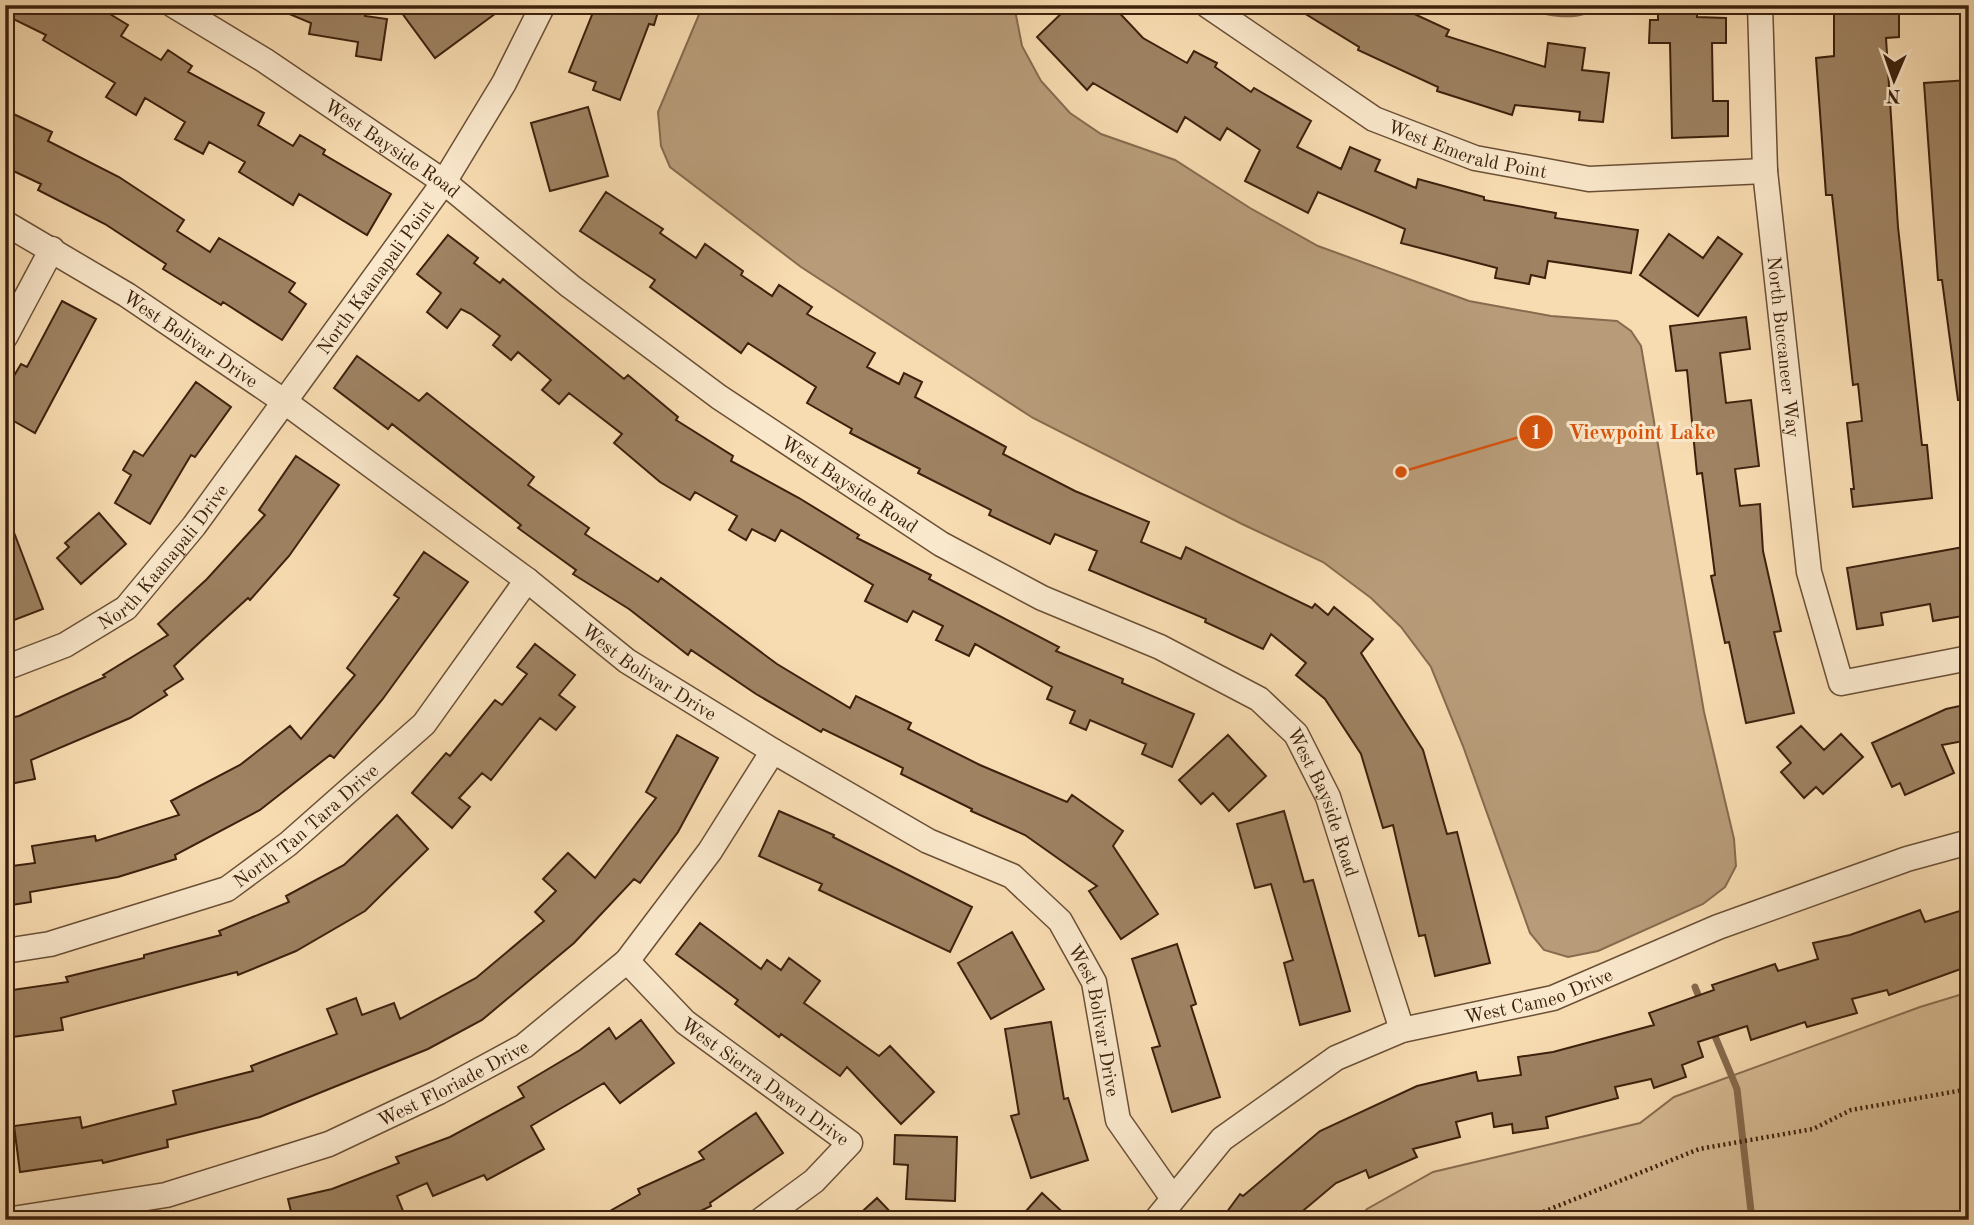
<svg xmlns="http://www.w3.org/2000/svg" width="1974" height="1225" font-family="'Old Standard TT',serif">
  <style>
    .green { fill: #d8bc95; stroke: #8a6e51; stroke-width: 2 }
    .water { fill: #b89c79; stroke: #866b4e; stroke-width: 2 }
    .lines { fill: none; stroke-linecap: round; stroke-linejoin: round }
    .stream { stroke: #866b4e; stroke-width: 7 }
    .building { fill: #9e8262; stroke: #3c210d; stroke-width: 2 }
    .minor-casing { stroke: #6b5036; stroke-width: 27 }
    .path { stroke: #3c210d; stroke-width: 4.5; stroke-dasharray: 2 3.5; stroke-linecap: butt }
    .minor { stroke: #fae8cc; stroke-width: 24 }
    .labels { text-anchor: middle; stroke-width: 6; stroke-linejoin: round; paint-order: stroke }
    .street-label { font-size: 19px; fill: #3c210d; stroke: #fae8cc }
    .leader { fill: none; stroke: #d7530c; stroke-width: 2.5 }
    .callout-dot { fill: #d7530c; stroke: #fae8cc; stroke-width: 2.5 }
    .mark-label { font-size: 21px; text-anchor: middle; font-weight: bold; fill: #fff }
    .callout-label { font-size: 21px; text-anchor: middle; font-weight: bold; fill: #d7530c; stroke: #fae8cc; stroke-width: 6; stroke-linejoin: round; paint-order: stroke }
  </style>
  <rect width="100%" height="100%" fill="#f8dcb1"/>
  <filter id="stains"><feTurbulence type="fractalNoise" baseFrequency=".00286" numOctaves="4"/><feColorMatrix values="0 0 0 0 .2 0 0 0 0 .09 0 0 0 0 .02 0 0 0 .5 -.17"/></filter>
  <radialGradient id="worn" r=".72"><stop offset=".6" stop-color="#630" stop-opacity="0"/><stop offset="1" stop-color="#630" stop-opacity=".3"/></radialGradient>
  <path class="green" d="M1969 992V1220H1356L1367 1209 1433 1172 1640 1123 1674 1097 1920 1007Z"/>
  <path class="water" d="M703 5H1014L1022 46 1041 81 1070 113 1101 134 1175 160 1250 208 1318 246 1469 301 1551 316 1617 321 1631 331 1641 346 1704 712 1734 839 1736 866 1725 887 1703 904 1598 951 1568 957 1544 950 1530 933 1463 746 1431 667 1401 627 1371 598 1323 562 1242 524 1033 418 801 267 670 167 661 146 658 112Z
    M1511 5H1600C1577 26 1538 13 1511 5Z"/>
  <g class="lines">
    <path class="stream" d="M1695 987 1701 1002
      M1712 1029 1737 1089 1752 1220"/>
  </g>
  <path class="building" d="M5 5H95L128 25 121 36 161 60 168 50 192 66 188 72 264 113 258 125 293 146 300 135 325 150 323 154 391 194 367 235 299 194 293 205 239 172 245 162 209 142 203 154 175 139 185 122 145 98 136 115 106 97 115 83 43 40 46 35 5 15Z
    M268 5H367L365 16 387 19 381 60 356 56 358 42 309 34 311 23Z
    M396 5H507L435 58Z
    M596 5H660L654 25 649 24 620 100 593 90 596 82 569 72Z
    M1070 5H1112L1143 38 1187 63 1194 51 1217 63 1215 67 1251 92 1254 88 1311 121 1297 147 1341 169 1350 147 1380 160 1375 171 1416 188 1418 179 1484 197V200L1556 213 1555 218 1638 230 1631 273 1548 261 1545 278 1531 275 1529 284 1495 278 1497 268 1401 243 1405 229 1318 192 1308 213 1245 181 1260 150 1227 128 1220 140 1185 117 1177 132 1093 83 1087 90 1037 37Z
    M1291 5H1395L1449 30 1446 36 1545 67 1548 43 1585 48 1582 70 1609 73 1603 122 1579 120 1580 112 1515 105 1512 115 1437 91 1438 87 1358 50 1359 47Z
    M1658 5H1697V17L1726 18V43H1712L1713 101H1728V136L1672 138 1670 43H1649L1650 20H1658Z
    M1834 5H1899V37L1886 38 1898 227 1922 445H1927L1932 498 1853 507 1851 489H1854L1847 423 1862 421 1858 384 1853 385 1832 195H1826L1816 58 1834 56Z
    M1969 80V400H1958L1942 280H1938L1924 83Z
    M588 107 608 176 550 191 531 123Z
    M5 110 52 132 48 141 119 177 184 220 177 231 210 252 219 238 295 283 289 292 306 304 282 340 223 302 221 305 163 269 166 264 105 224 38 190 41 184 5 167Z
    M606 192 663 229 660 233 696 258 705 244 743 271 741 275 772 296 779 285 812 307 807 314 875 353 867 367 899 384 904 373 922 382 915 397 1006 447 1003 454 1075 491 1149 522 1141 542 1181 559 1186 547 1312 608 1315 604 1328 615 1334 607 1373 639 1361 653 1423 750 1447 834 1457 832 1490 963 1435 976 1425 935 1419 936 1393 825 1383 828 1361 754 1325 699 1296 675 1306 663 1271 634 1263 649 1205 622 1206 619 1089 570 1097 551 1055 534 1050 544 989 515 991 510 918 473 920 469 850 433 852 429 807 403 816 387 748 343 741 353 650 287 655 280 580 231Z
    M1669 234 1703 258 1718 237 1742 254 1698 316 1640 275Z
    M448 235 478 258 474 263 500 283 503 279 624 379 628 375 678 417 676 420 733 456 731 461 799 498 859 535 857 538 931 575 929 579 1059 647 1056 651 1123 679 1122 683 1194 714 1172 767 1142 754 1146 744 1090 720 1086 730 1070 723 1075 711 1047 699 1052 687 975 644 969 656 936 640 943 626 913 611 907 622 865 601 873 585 781 530 775 541 752 529 746 540 729 530 737 516 695 492 690 500 660 482 614 443 622 434 569 393 559 404 542 390 551 380 518 352 511 360 493 345 500 336 471 314 461 309 447 328 427 312 441 293 417 274Z
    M62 301 96 319 35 433 5 416V391L21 364 27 367Z
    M1746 317 1750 349 1720 353 1726 403 1751 400 1759 466 1735 469 1740 506 1760 504 1763 551 1781 631 1774 632 1794 713 1746 723 1729 642 1725 643 1711 576 1715 575 1702 473 1697 474 1687 370 1676 371 1670 326Z
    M357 356 419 401 427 393 534 477 528 485 589 528 585 534 658 582 661 578 777 664 850 708 856 696 911 723 908 729 980 765 1067 802 1072 795 1123 831 1113 846 1158 914 1121 939 1089 891 1097 886 1025 835 971 811 972 809 901 774 903 768 823 729 821 732 756 694 691 650 688 655 629 609 573 574 576 570 518 528 521 525 392 424 388 429 334 388Z
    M196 382 231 407 195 457 191 455 150 524 115 503 131 475 123 470 134 451 143 456Z
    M296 456 339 485 289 556 250 600 248 598 174 666 183 679 164 691 167 695 130 718 31 760 35 779 5 785V719L19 716 105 677 103 675 168 635 158 624 207 579 265 515 259 510Z
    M99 513 126 544 81 584 57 558 69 547 65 543Z
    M7 514 43 609 9 622 5 612Z
    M1969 546V615L1933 621 1930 604 1881 613 1883 625 1857 629 1847 568Z
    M424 552 468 582 382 700 334 758 330 755 260 810 175 855 176 859 118 877 30 892 31 902 5 906V867L35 863 32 846 95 836 96 841 179 815 171 801 240 765 290 726 301 739 355 675 347 668 399 598 394 595Z
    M535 644 575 675 559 695 575 707 556 730 540 718 491 780 482 773 459 798 470 807 452 828 412 793 446 753 450 756 495 700 502 705 527 674 517 667Z
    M1969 704V740L1942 745 1954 773 1905 795 1900 783 1892 787 1872 743 1946 709Z
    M1801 726 1824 750 1841 734 1863 757 1823 794 1816 787 1804 798 1781 772 1791 763 1777 747Z
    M677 735 718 758 678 832 640 883 634 879 574 943 482 1020 428 1049 260 1117 167 1140 168 1147 103 1163 102 1160 20 1172 14 1126 80 1117 82 1128 176 1104 173 1091 253 1071 251 1066 337 1034 327 1009 356 998 362 1015 394 1003 400 1019 476 978 544 921 535 912 556 891 543 879 568 853 595 878 656 798 646 792Z
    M1228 735 1266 776 1229 811 1213 793 1201 804 1179 780Z
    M779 811 834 835 833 837 972 907 950 952 819 890 822 884 759 856Z
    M1284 811 1304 882 1313 880 1350 1011 1300 1025 1284 963 1293 960 1271 884 1255 888 1237 824Z
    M397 815 428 849 365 911 296 951 238 975 237 972 61 1018 63 1030 5 1038V991L68 982 66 977 144 958V955L221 935 219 931 289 902 286 896 344 865Z
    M1969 908V966L1889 995 1887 990 1852 999 1857 1013 1807 1027 1805 1022 1751 1040 1747 1026 1698 1042 1703 1057 1682 1065 1686 1077 1654 1088 1651 1079 1615 1087 1618 1098 1546 1117 1548 1128 1513 1133 1512 1124 1494 1127 1492 1113 1456 1122 1460 1137 1413 1149 1417 1157 1369 1178 1366 1170 1336 1183 1292 1220H1221L1240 1194 1243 1196 1320 1131 1417 1086 1476 1072 1478 1081 1521 1075 1518 1057 1553 1052 1654 1025 1649 1013 1714 990 1712 985 1775 964 1778 971 1818 959 1813 943 1850 935 1920 910 1925 922Z
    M700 923 761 969 767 960 781 970 789 958 820 981 804 1003 879 1056 890 1046 934 1092 901 1124 847 1067 840 1076 781 1034 779 1037 735 1004 738 1000 676 954Z
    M1012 932 1044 989 991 1019 958 963Z
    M1177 944 1196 1004 1191 1006 1220 1097 1172 1112 1152 1048 1160 1046 1132 959Z
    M641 1020 674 1063 620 1103 604 1083 531 1126 544 1149 487 1180 484 1175 433 1196 427 1183 397 1196 403 1211 379 1220H293L288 1199 332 1189 399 1163 396 1157 450 1137 524 1097 518 1087 580 1050 609 1028 616 1039Z
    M1051 1022 1064 1099 1068 1098 1088 1160 1031 1178 1011 1116 1019 1114 1005 1029Z
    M756 1113 783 1153 710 1203 711 1206 682 1220H594L640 1194 638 1189 704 1159 699 1152Z
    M895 1135 957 1137 955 1201 906 1199 908 1165 894 1164Z
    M1042 1193 1071 1220H1018Z
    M877 1198 898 1220H853Z"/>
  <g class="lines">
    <defs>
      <g id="minor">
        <path id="s1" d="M173 5 264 60 444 182 570 286 719 397 941 544 1042 598 1160 647 1259 699 1296 734 1328 797 1402 1030"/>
        <path id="s2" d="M1207 5 1374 119 1475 158 1589 179 1765 171"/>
        <path id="s3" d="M1760 5 1765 171 1809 572 1841 683 1969 658"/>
        <path id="s4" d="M5 223 127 295 285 402 527 580 627 661 773 751 928 841 1012 876 1060 921 1094 982 1118 1120 1172 1197"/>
        <path d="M5 337 52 249"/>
        <path id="s5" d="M5 668 65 645 126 608 194 526 444 182 504 83 543 5"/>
        <path id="s6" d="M5 951 50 944 227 889 288 844 424 724 527 580"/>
        <path id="s7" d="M627 961 685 1022 850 1143 814 1181 761 1220"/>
        <path id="s8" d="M6 1220 166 1195 329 1144 439 1092 524 1046 627 961 710 851 773 751"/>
        <path id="s9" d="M1156 1220 1222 1139 1336 1058 1402 1030 1553 998 1718 927 1907 859 1969 842"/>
      </g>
    </defs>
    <use href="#minor" class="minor-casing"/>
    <path class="path" d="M1523 1220 1699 1149 1813 1129 1851 1110 1969 1089"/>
    <use href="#minor" class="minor"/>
  </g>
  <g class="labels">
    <g class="street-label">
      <text dy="7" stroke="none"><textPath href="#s2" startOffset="301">West Emerald Point</textPath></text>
      <text dy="7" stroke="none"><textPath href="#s1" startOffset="262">West Bayside Road</textPath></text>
      <text dy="7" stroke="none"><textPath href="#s5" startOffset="550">North Kaanapali Point</textPath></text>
      <text dy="7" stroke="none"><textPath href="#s4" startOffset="219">West Bolivar Drive</textPath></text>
      <text dy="7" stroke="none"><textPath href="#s3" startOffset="343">North Buccaneer Way</textPath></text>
      <text dy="7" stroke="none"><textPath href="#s1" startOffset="830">West Bayside Road</textPath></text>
      <text dy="7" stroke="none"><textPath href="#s5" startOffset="198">North Kaanapali Drive</textPath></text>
      <text dy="7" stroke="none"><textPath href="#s4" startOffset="786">West Bolivar Drive</textPath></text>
      <text dy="7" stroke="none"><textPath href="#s1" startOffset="1418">West Bayside Road</textPath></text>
      <text dy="7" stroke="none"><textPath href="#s6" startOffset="332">North Tan Tara Drive</textPath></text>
      <text dy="7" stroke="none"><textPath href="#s9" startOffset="457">West Cameo Drive</textPath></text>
      <text dy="7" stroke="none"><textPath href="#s4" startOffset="1376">West Bolivar Drive</textPath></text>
      <text dy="7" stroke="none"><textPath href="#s7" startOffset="184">West Sierra Dawn Drive</textPath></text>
      <text dy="7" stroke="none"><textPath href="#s8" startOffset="471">West Floriade Drive</textPath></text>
    </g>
  </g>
  <path class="leader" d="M1401 472L1536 432"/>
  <g class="callout-dot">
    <circle cx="1401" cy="472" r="7"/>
    <circle cx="1536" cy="432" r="18"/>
  </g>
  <g class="mark-label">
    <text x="1536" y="439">1</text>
  </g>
  <g class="callout-label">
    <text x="1642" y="439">Viewpoint Lake</text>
  </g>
  <rect width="1974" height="1225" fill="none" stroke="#f8dcb1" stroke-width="28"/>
  <rect x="7" y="7" width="1960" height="1211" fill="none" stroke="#3c210d" stroke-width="3.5"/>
  <rect x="14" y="14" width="1946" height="1197" fill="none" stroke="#3c210d" stroke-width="2"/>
  <g transform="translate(1894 80) rotate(182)" stroke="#fae8cc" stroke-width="5" paint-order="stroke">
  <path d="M0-5L12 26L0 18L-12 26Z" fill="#3c210d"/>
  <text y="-10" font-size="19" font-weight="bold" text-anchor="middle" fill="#3c210d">N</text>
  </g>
  <rect width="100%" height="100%" filter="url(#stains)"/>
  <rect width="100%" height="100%" fill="url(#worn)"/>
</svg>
